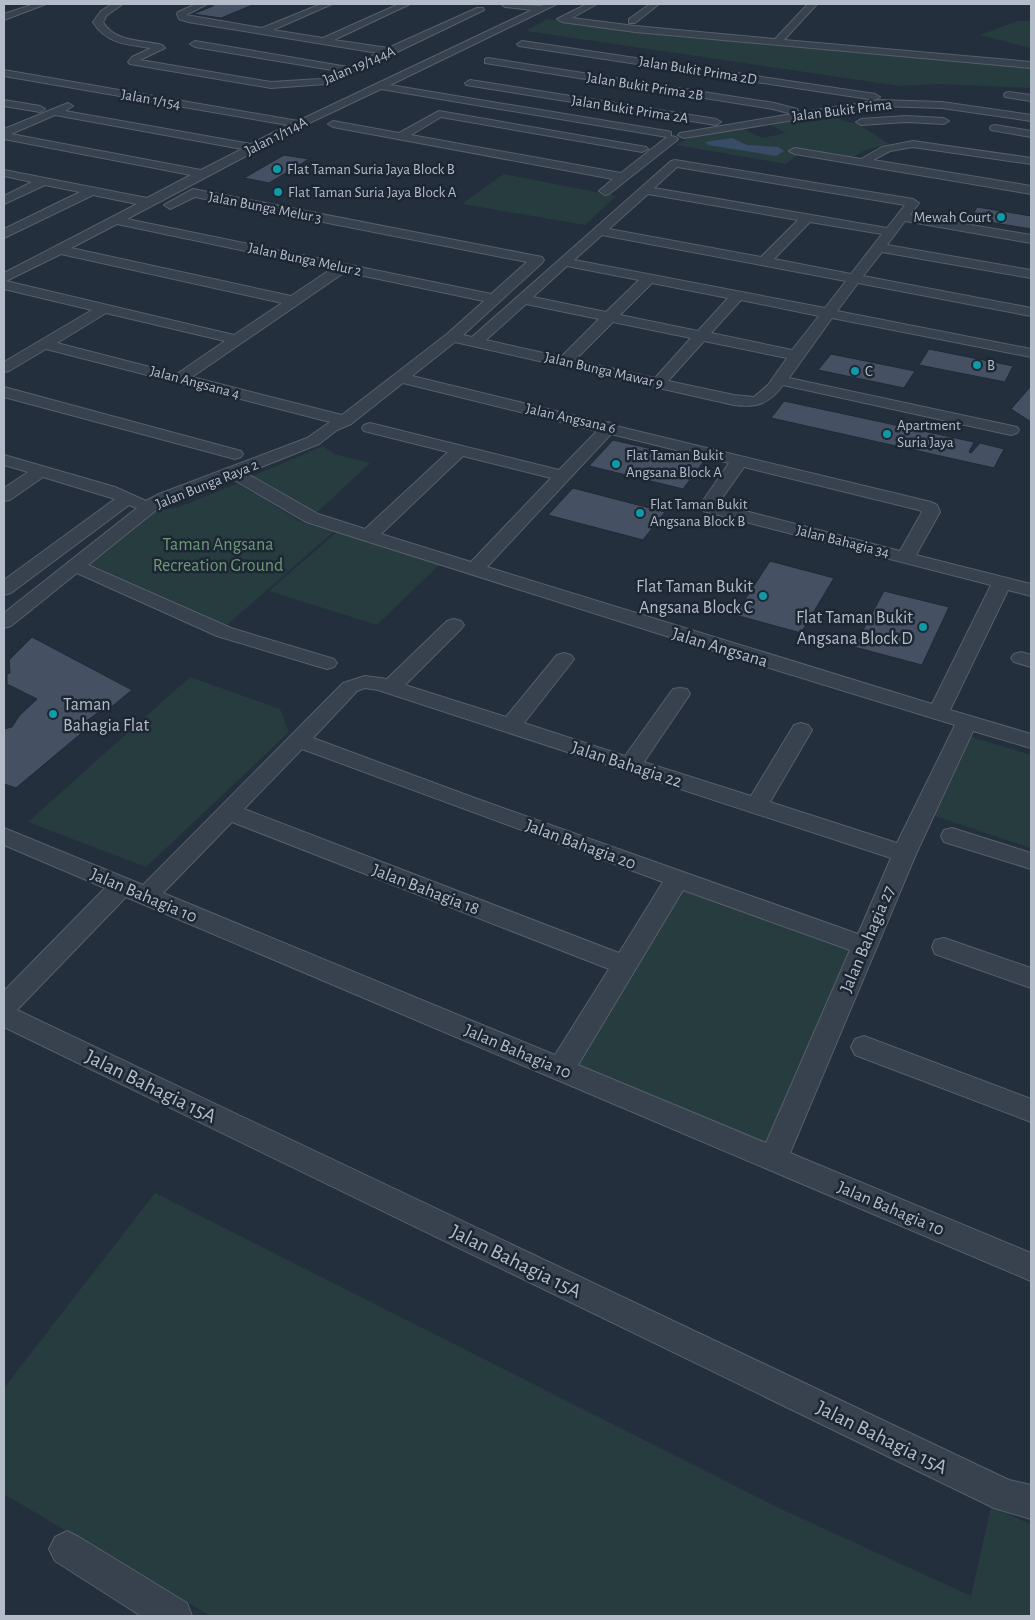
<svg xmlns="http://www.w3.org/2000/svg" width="1035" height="1620" font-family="'Alegreya Sans',sans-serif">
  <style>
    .green { fill: #263c3f }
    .water { fill: #394c67 }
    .building { fill: #455162; stroke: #1f2835 }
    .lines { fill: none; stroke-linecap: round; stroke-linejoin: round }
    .minor-casing { stroke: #565f6c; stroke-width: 2 }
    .minor { fill: #38414e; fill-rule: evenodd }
    .culture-dot { fill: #0f9aa8; stroke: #1d2633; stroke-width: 2 }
    .labels { text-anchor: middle; stroke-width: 5; stroke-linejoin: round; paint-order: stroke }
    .far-street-label { font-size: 15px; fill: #b4bcc9; stroke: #1d2633 }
    .far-poi-label { font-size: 15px; fill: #b4bcc9; stroke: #1d2633; text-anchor: start }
    .park-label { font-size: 18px; fill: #6b9a76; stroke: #1d2633 }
    .poi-label { font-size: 18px; fill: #b4bcc9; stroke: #1d2633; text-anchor: end }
    .street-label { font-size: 18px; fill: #b4bcc9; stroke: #1d2633 }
    .near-street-label { font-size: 21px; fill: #b4bcc9; stroke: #1d2633 }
  </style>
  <rect width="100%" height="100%" fill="#242f3e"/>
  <path class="green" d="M547 19 659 35 1031 68V88L938 84 900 86 526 31Z
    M1017 21H1031V48L980 35Z
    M821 112 831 114 844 121 858 124 889 144 863 151 852 158 804 150 786 164 676 145 691 137 740 127 762 138 786 133 767 123Z
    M504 174 616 196 585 225 462 204Z
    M323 446 334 454 370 463 315 514 250 477Z
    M238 483 301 522 333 532 227 625 85 562 151 511 179 507Z
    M337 532 441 563 377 625 269 591Z
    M190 677 280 709 289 732 146 867 28 822Z
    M971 737 1031 755V848L935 816Z
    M683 882 853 945 765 1143 574 1064Z
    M155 1193 781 1509 971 1596 991 1507 1031 1524V1616H210L4 1494V1388Z"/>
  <path class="water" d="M732 138 747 145 778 147 784 151 776 156 708 145 705 142Z"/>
  <path class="building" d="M213 4H255L221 18 193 14 213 6Z
    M284 155 309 159 269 183 244 178Z
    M977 207 1031 216V229L970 219Z
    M929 349 1013 366 1005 382 919 365Z
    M831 354 915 371 904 388 818 370Z
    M1031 386V422L1011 409Z
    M784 401 974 442 969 452 971 453 980 443 1004 449 994 468 771 418Z
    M613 440 704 461 683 489 589 466Z
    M573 488 665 512 643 540 548 515Z
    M770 561 834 578 801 633 735 615Z
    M884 591 949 607 922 665 854 647Z
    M32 637 132 690 109 709 106 707 78 727 84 731 16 788 4 784V729L12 727 19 716 37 699 7 684V674L10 673 9 660Z"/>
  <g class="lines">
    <defs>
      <path id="minor" d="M34 4H46L4 20V14Z
        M112 4H123L107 15 103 22C114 42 142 40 162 45L165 48 140 60 271 82 320 79 338 71 195 47 190 44 195 41 348 67 378 53 188 22 179 19 177 14 178 12 196 4H207L186 15 262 28 321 4H332L273 30 323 38 399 4H410L334 40 388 48 477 8H483L484 10 397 52 395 54 390 55 326 84 271 88 130 64 128 62 132 57 151 48C129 45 106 44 93 22L101 11Z
        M501 4 541 6 546 4H557L390 85 667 131 671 132V136L676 137 678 139 676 141 609 194 605 195 599 191 613 179 333 127 328 124 333 121 399 133 439 111 646 147 648 149 642 152 441 117 411 135 621 173 667 137 381 89 303 126 127 219 491 294 527 262 195 197 170 209 164 205 193 189 542 257 544 260 542 263 463 335 472 337 671 161 675 160 913 199 919 203 910 215 1031 235V243L905 221 887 245 1031 270V278L882 252 863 276 1031 308V316L858 283 837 311 1031 349V357L832 318 789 378 1017 427 1019 430 1017 433 1011 435 783 385C769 404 757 408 734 405L455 342 412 376 605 423 609 422 616 426 931 502 937 505 940 512 916 555 1031 584V596L1008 590 950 710 1031 734V748L973 731 916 854 790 1153 1031 1253V1281L126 897 17 1010 1009 1480 1031 1485V1519L994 1508 4 1027V991L105 888 4 845V828L143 885 343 683 365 676 387 679 447 621 454 619 461 621 464 625 461 629 405 685 506 717 557 655 564 653 571 655 574 659 571 663 524 723 625 756 673 689 680 688 687 689 690 694 644 762 751 796 794 725 801 723 808 725 812 730 770 802 897 843 955 725 704 648 306 522 231 478 171 502 155 511 88 565 231 628 334 659 337 663 334 667 327 669 320 667 217 636 77 573 11 626 4 628V613L137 508 129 505 11 593 4 595V580L115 499 43 477 10 500 4 501V488L28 472 4 465V455L115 487 146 501 159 494 307 438 330 422 46 349 9 371 4 372V362L92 310 4 289V273L137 204 93 195 4 238V229L80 192 45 185 4 204V196L32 182 4 176V170L147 198 191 175 4 139V129L68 103 73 106 65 111 251 144 288 125 4 76V70L298 121 532 10 505 7ZM55 115 242 149 201 170 11 134ZM677 167 905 205 887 228 654 188ZM648 194 798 220 761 257 609 229ZM810 222 882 234 851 274 774 259ZM117 224 331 269 291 296 71 248ZM602 235 846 281 825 308 574 260ZM61 254 282 303 234 335 6 281ZM567 266 639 280 606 312 533 297ZM345 272 484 301 447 334 342 415 192 377ZM652 283 728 298 698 331 620 315ZM741 300 819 316 792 350 711 333ZM526 304 599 319 561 357 486 340ZM106 313 225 341 177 374 57 343ZM613 322 691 338 655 378 575 360ZM704 341 787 358 768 385 754 397 734 395 668 381ZM403 383 597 431 559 470 370 423 364 425 362 428 364 431 448 452 365 529 318 514 246 473 319 444 337 430 351 424ZM611 434 729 463 700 505 703 511 991 585 932 704 487 567ZM463 456 551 478 471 562 381 534ZM744 467 919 510 922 512 900 551 718 504ZM365 688 378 690 891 858 858 934 472 797 313 738 357 691ZM302 749 663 882 619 953 244 809ZM232 822 609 969 555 1055 163 893ZM683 890 850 950 766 1143 578 1065Z
        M587 4H597L572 18 635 26 775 39 808 4H817L784 40 1031 62V68L635 32 562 22 557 19Z
        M650 4H659L635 23H629V19Z
        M522 41 875 94 880 97 875 100 519 46 517 44Z
        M488 58 774 103 797 109 798 111 796 113 879 100 942 102 1031 115V121L942 108 879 106 684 138 678 135 680 133 792 114 773 109 485 63V59Z
        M470 80 716 119 721 122 716 125 466 85 465 83Z
        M1009 92 1031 95V101L1005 97 1004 95 1005 93Z
        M4 100 40 106 45 109 40 112 4 106Z
        M906 116 944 118 949 121 944 124 906 122 861 125 856 122 861 119Z
        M995 125 1031 131V137L991 130 990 128 991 126Z
        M913 141 1031 158V164L913 147 890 151 873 160 1031 186V194L795 154 789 151 795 148 861 159 882 147Z
        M4 387 241 451 243 454 241 457 235 459 4 397Z
        M1021 652 1031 655V667L1014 662 1011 658 1014 654Z
        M952 828 1031 853V869L944 842 941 836 944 830Z
        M944 938 1031 968V988L935 954 932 947 935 940Z
        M864 1036 1031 1099V1122L855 1055 851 1047 855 1039Z
        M67 1531 79 1537 187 1603 192 1616H141L55 1561 49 1549 55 1537Z"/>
    </defs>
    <use href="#minor" class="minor-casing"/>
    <use href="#minor" class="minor"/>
  </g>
  <g class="culture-dot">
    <circle cx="277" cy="169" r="5"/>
    <circle cx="278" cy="192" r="5"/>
    <circle cx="1001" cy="217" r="5"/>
    <circle cx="977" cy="365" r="5"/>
    <circle cx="855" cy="371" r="5"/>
    <circle cx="887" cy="434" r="5"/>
    <circle cx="616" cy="464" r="5"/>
    <circle cx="640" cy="513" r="5"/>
    <circle cx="763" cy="596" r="5"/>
    <circle cx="923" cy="627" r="5"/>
    <circle cx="53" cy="714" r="5"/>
  </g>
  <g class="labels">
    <g class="far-street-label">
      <text transform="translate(359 65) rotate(-23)" y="5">Jalan 19/144A</text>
      <text transform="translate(698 70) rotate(9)" y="5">Jalan Bukit Prima 2D</text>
      <text transform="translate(645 86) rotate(9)" y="5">Jalan Bukit Prima 2B</text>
      <text transform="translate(151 99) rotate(10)" y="5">Jalan 1/154</text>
      <text transform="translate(630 109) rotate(9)" y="5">Jalan Bukit Prima 2A</text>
      <text transform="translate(842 110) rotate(-7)" y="5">Jalan Bukit Prima</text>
      <text transform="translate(276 136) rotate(-27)" y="5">Jalan 1/114A</text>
      <text transform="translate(265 207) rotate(11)" y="5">Jalan Bunga Melur 3</text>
      <text transform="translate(305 259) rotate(12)" y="5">Jalan Bunga Melur 2</text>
      <text transform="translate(604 370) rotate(13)" y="5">Jalan Bunga Mawar 9</text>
      <text transform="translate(195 382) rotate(15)" y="5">Jalan Angsana 4</text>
      <text transform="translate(571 418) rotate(13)" y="5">Jalan Angsana 6</text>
      <text transform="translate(207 484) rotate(-22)" y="5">Jalan Bunga Raya 2</text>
      <text transform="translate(843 541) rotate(14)" y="5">Jalan Bahagia 34</text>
    </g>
    <g class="far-poi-label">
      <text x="287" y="174">Flat Taman Suria Jaya Block B</text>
      <text x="288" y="197">Flat Taman Suria Jaya Block A</text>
      <text x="991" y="222" text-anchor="end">Mewah Court</text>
      <text x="987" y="370">B</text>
      <text x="865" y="376">C</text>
      <text x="897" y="430">Apartment<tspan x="897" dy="17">Suria Jaya</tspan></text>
      <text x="626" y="460">Flat Taman Bukit<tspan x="626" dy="17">Angsana Block A</tspan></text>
      <text x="650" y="509">Flat Taman Bukit<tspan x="650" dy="17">Angsana Block B</tspan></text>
    </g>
    <g class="park-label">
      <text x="218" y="550">Taman Angsana<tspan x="218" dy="21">Recreation Ground</tspan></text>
    </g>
    <g class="poi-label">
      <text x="753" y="592">Flat Taman Bukit<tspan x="753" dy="21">Angsana Block C</tspan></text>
      <text x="913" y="623">Flat Taman Bukit<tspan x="913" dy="21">Angsana Block D</tspan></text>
      <text x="63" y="710" text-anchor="start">Taman<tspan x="63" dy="21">Bahagia Flat</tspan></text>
    </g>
    <g class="street-label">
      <text transform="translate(720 647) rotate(17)" y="6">Jalan Angsana</text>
      <text transform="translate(627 764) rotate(18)" y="6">Jalan Bahagia 22</text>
      <text transform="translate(581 844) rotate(20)" y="6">Jalan Bahagia 20</text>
      <text transform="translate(426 889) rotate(21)" y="6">Jalan Bahagia 18</text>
      <text transform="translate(144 895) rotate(23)" y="6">Jalan Bahagia 10</text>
      <text transform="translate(867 939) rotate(-67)" y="6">Jalan Bahagia 27</text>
      <text transform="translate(518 1051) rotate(23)" y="6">Jalan Bahagia 10</text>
      <text transform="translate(891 1208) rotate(23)" y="6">Jalan Bahagia 10</text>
    </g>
    <g class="near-street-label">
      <text transform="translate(151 1086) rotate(26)" y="7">Jalan Bahagia 15A</text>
      <text transform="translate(516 1261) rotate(26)" y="7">Jalan Bahagia 15A</text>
      <text transform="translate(882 1437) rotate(26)" y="7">Jalan Bahagia 15A</text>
    </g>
  </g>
  <rect width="1035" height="1620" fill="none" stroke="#b4bcc9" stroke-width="10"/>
</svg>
